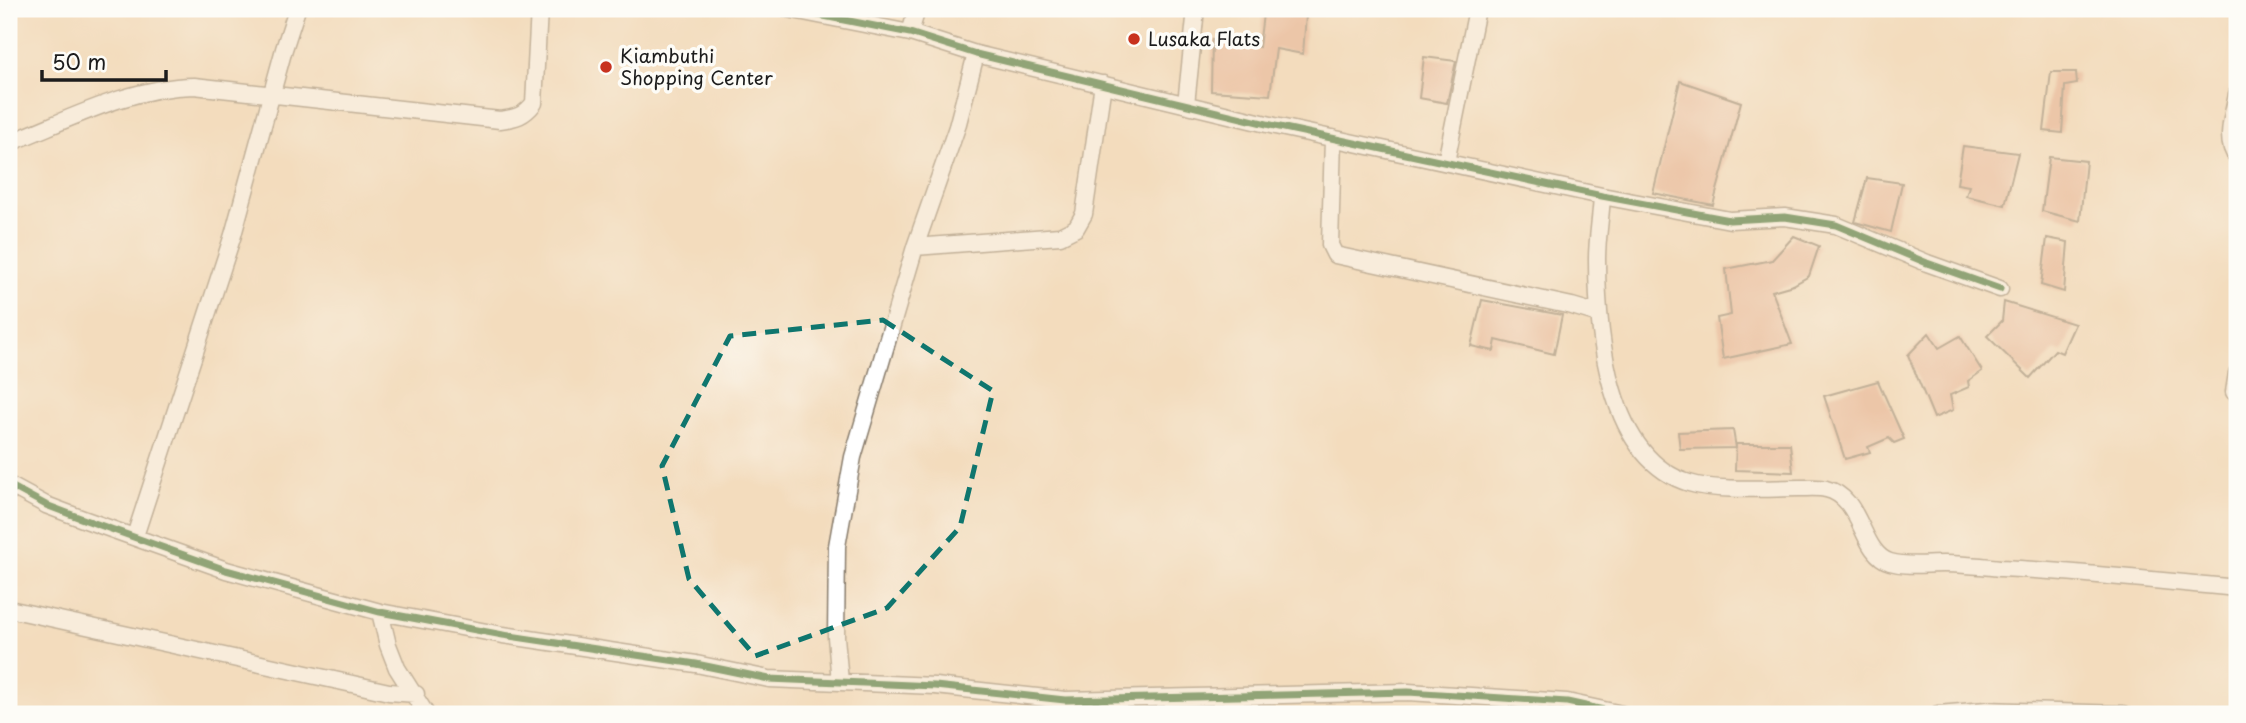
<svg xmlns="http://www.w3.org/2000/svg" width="2246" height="723" font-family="'Playpen Sans',sans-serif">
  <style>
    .building { fill: #e5ab8f }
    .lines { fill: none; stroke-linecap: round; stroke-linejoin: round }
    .minor-casing { stroke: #887c6c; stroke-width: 19 }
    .minor { stroke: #fff; stroke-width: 16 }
    .cycleway-casing { stroke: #fdfcf7; stroke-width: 11 }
    .cycleway { stroke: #1b5e20; stroke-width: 7 }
    .marked { fill: none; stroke: #0f766e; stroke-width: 5; stroke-dasharray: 14 9; stroke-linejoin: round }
    .poi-dot { fill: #c8321e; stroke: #fdfcf7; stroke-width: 2.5 }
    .labels { text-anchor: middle; stroke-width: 7; stroke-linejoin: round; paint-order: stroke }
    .poi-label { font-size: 19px; fill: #1c1c1c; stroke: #fdfcf7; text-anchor: start }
  </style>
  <rect width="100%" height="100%" fill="#fdfcf7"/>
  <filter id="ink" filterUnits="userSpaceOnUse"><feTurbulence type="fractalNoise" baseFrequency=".0143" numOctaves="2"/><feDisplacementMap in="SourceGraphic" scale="14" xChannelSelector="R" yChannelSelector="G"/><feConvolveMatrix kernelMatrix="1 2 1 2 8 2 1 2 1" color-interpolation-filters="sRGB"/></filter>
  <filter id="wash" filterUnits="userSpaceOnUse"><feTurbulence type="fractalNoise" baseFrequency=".00686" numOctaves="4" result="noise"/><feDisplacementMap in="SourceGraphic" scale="28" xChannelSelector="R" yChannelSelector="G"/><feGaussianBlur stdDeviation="1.57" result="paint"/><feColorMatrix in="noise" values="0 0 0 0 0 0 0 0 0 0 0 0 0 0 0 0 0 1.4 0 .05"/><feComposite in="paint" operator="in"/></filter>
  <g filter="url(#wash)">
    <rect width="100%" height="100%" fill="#f3dcbd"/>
    <g id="blocks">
      <path class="building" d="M1263 14 1306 15 1303 54 1276 49 1270 95 1211 91 1212 40 1259 47Z
        M1424 57 1456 61 1447 103 1419 98Z
        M2051 72H2076L2077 84 2065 86 2062 133 2044 131Z
        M1680 81 1741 102 1713 205 1653 193Z
        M1963 146 2018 153 2005 205 1966 196 1969 186 1957 184Z
        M2049 157 2086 161 2080 221 2042 211Z
        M1867 178 1902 183 1891 232 1855 222Z
        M1794 236 1819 246 1809 276 1793 285 1772 291 1792 344 1723 359 1717 318 1731 315 1726 269 1772 260Z
        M2047 238 2068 242 2064 292 2041 285Z
        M1482 300 1562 315 1554 354 1496 340 1494 351 1471 346Z
        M2004 302 2075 324 2062 353 2055 350 2030 378 1987 336 2002 321Z
        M1929 333 1939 348 1960 336 1982 371 1968 381 1969 387 1950 395 1953 410 1934 418 1908 355Z
        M1878 381 1904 439 1894 443 1889 438 1868 447 1870 452 1845 459 1824 396Z
        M1733 430 1736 448 1680 449 1678 432Z
        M1736 444H1790L1793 472 1735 470Z"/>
    </g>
  </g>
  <g filter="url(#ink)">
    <use href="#blocks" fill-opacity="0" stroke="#887c6c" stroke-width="2"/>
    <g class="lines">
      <defs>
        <path id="minor" d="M788 9 910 33 976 54 1275 126 1602 196 1730 220 1785 217 1836 225 1927 263 2000 289
          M910 33 917 9
          M2237 94C2234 113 2223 141 2237 157
          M1186 104 1196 9
          M1333 138 1330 245 1335 255 1572 306 1599 314
          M9 143C68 120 129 87 194 86L500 120C516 118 524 116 534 103L539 9
          M1446 162 1477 9
          M1602 196C1601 216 1597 238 1597 259 1597 331 1607 458 1689 483 1718 492 1769 488 1800 488 1808 488 1819 487 1826 489 1863 497 1860 553 1890 562 1907 567 1925 564 1943 564 1962 564 1981 566 2001 568 2080 572 2158 581 2237 588
          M915 247 1060 236 1076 228 1084 214 1103 84
          M2234 392 2237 373
          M9 485 46 505 83 519 226 570 380 612 503 635 696 664 769 679 935 686 1065 700 1408 692 1567 702 1622 714
          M135 536 233 235 284 49 297 9
          M9 609 389 692 416 694
          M380 612 388 645 397 668 426 714
          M840 682 836 637 837 546 853 457 915 247 957 127 976 54
          M1250 696V714
          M1938 714 1986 710 2123 714"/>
      </defs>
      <use href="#minor" class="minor-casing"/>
      <use href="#minor" class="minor"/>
      <defs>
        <path id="cycleway" d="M788 9 910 33 976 54 1275 126 1602 196 1730 220 1785 217 1836 225 1927 263 2000 289
          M9 485 46 505 83 519 226 570 380 612 503 635 696 664 769 679 935 686 1065 700 1408 692 1567 702 1622 714"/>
      </defs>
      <use href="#cycleway" class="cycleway-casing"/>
      <use href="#cycleway" class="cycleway"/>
    </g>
  </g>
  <path d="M0 0H2246V723H0ZM883 320 993 391 960 527 887 608 755 656 689 579 662 466 730 336Z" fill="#f3dcbd" fill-opacity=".55" fill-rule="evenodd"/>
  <path class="marked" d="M883 320 993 391 960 527 887 608 755 656 689 579 662 466 730 336Z"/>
  <g class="poi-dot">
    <circle cx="1134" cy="39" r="7"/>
    <circle cx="606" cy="67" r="7"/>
  </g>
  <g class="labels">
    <g class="poi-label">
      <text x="1148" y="46">Lusaka Flats</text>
      <text x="620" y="63">Kiambuthi<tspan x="620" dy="22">Shopping Center</tspan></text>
    </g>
  </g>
  <rect width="2246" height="723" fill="none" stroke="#fdfcf7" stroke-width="35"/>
  <path d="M42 70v10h124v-10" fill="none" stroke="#1c1c1c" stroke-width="3.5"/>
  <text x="52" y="70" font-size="21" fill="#1c1c1c" stroke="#fdfcf7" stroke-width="5" paint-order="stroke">50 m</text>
</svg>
